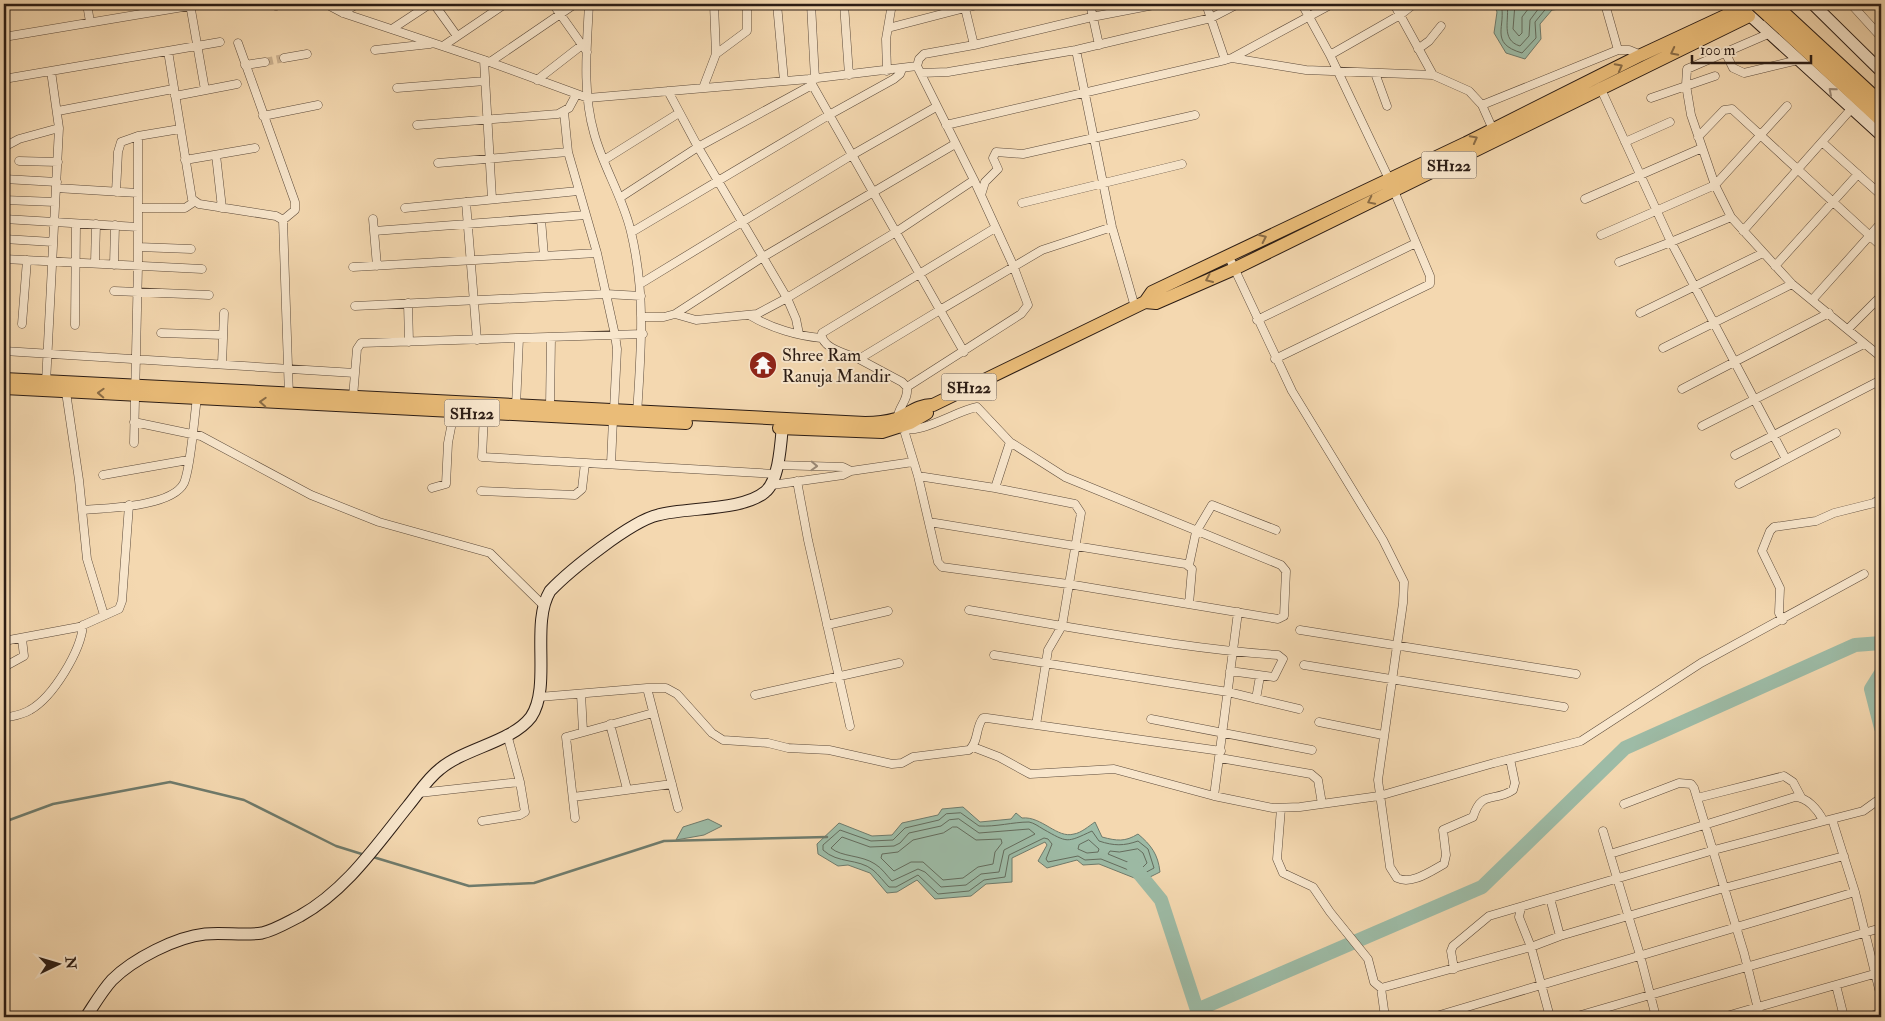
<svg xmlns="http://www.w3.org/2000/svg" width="1885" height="1021" font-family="'IM FELL Double Pica',serif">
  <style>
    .water { fill: #9dbba6; stroke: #6f7b6c }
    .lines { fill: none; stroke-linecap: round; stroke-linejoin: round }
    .shore { stroke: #646c5d; stroke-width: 1 }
    .stream { stroke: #6f7b6c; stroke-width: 2.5 }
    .river { stroke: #9dbba6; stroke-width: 14 }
    .street-tunnel { stroke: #ccb291; stroke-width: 8; stroke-dasharray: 8 4; stroke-linecap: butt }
    .street-casing { stroke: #5d4b3b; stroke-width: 9 }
    .secondary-casing { stroke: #2b1c14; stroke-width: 13 }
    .primary-casing { stroke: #2b1c14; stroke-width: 14 }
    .highway-casing { stroke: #2b1c14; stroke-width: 16 }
    .street { stroke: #f8e6cc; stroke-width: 8 }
    .secondary { stroke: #f8e6cc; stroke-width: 11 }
    .primary { stroke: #eabc78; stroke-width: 12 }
    .highway { stroke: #eabc78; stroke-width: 14 }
    .highway-bridge-casing { stroke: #2b1c14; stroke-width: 16; stroke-linecap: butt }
    .highway-bridge { stroke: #eabc78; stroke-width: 14 }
    .oneway { stroke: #8a6c46 }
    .oneway2 { stroke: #9c8b79 }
    .labels { text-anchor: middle; stroke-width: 4; stroke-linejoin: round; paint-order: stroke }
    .shield { fill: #f8e6cc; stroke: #68594b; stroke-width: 1 }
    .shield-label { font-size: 16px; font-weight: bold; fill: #2b1c14 }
    .poi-label { font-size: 18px; fill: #2b1c14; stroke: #f8e6cc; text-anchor: start }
  </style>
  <rect width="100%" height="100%" fill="#f4d8b0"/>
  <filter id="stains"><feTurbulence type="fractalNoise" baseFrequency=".004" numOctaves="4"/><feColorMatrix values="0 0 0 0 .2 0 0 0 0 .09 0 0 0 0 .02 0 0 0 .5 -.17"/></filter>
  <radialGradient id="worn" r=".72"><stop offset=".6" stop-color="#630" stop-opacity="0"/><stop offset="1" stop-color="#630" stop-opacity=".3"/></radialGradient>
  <path class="water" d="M1494 4H1571L1567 8 1552 10 1540 24 1541 39 1525 59 1506 53 1494 33 1497 12Z
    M963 807 980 822 1011 819 1016 813 1022 818C1042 816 1057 839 1074 834 1081 833 1089 826 1095 822L1102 837C1117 841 1125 842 1138 834 1151 845 1158 854 1160 872L1142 881 1099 864 1083 865 1077 860 1047 868 1038 861 1047 845 1045 842 1012 858V882L986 884 971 896 935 899 917 880 897 892 887 893 870 873 848 865 838 866 818 854 817 844 839 823 872 836 892 835 902 823 938 815 942 809Z
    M708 819 722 826 704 835 676 840 683 827Z"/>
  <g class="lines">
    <path class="shore" d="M1501 4C1507 26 1488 43 1522 53L1536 38 1535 22 1549 5 1562 4
      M1507 4C1510 19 1500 40 1520 46L1529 36 1530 20 1542 4
      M1515 4 1513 29 1519 36 1522 33V17L1532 4
      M961 813 979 826C996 827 1013 822 1029 822 1034 823 1038 826 1043 829 1068 843 1066 843 1092 831L1099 841C1114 846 1124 846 1138 841L1148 849 1154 868 1141 875 1101 859 1085 860 1078 856 1048 862 1046 859 1052 844 1048 839 1044 838 1009 855 1005 877 984 880 969 891 938 894 918 875 896 887H889C884 882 879 875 873 870 858 858 838 864 823 850V845L840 830 871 841 893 840 905 828 939 820 946 814Z
      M959 819 979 833 1029 829 1035 834 1004 850 999 872 981 874 966 885 941 887 925 872 918 869 892 881C887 876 882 868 875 864 862 855 841 857 831 848L842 837 870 847 894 846 900 843 909 833 941 826 949 820Z
      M953 827H957L976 840 1001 839 1002 843 995 852 993 864 978 867 963 878 943 880 923 862H911L894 871 881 858 882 854 898 852 913 840 943 833Z
      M1089 840 1099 849 1098 852 1087 853 1078 849 1079 845Z
      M1138 849 1143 853 1147 863 1142 868 1108 854 1110 851 1119 852Z"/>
    <path class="stream" d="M4 822 53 804 170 782 244 800 336 846 365 855
      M373 857 469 886 534 883 664 841 827 837"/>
    <path class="river" d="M1881 673 1871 689 1881 728
      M1133 866 1161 900 1197 1010 1482 887 1625 748 1855 645 1881 643"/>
    <path class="street-tunnel" d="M265 62 284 58"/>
    <defs>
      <path id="street" d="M87 4 90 22
        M190 4 205 90
        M274 4 276 6
        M326 4 343 13 484 60 588 98 809 79 917 66
        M434 4 457 36
        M553 4 587 52
        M589 4C587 46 582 91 594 133 603 167 623 197 631 232 646 294 641 351 637 414
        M777 4 784 81
        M811 4 815 79
        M844 4 849 75
        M964 4 965 8 981 4
        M1090 4 1099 45
        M1206 4 1225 60 1232 58 1306 70 1433 75 1469 91 1482 105 1494 132
        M1302 4 1330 55
        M1394 4 1433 75
        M1605 4 1618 50H1629L1641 55
        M1851 4 1881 37
        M343 13 357 4
        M888 28 965 8 974 45 1092 17 1159 4
        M392 29 430 4
        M1768 34 1687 69 1686 85 1691 115 1715 185 1731 217 1792 284 1881 357
        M4 37 201 4
        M238 43 295 202V210L283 220
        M443 46 505 4
        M1418 49 1429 41 1441 26
        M375 50 430 44
        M1076 50 1112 227 1135 307
        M168 51 192 199 199 204 276 216 283 220 289 396
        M1725 52 1733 68 1744 73 1798 60
        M716 54 747 31V4
        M284 58 307 54
        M1232 58 1332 4
        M484 60 492 199
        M490 62 575 4
        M245 65 265 62
        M887 71 886 39 892 4
        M921 73 948 72 1076 50 1211 18 1238 4
        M1375 73 1387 106
        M4 79 220 42
        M809 79 940 310 1042 250 1112 227
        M537 80 582 45
        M1600 87 1671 242 1731 217
        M397 88 485 81
        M703 88 716 54 714 4
        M668 91 698 147 787 298 796 319 799 334
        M175 96 237 84
        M1651 98 1715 76
        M1482 105 1618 50
        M58 111 173 89
        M564 112 568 152 597 253 615 335 617 349 614 410
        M263 116 318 105
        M417 125 558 114 569 108 576 95
        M946 125 1225 60
        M1698 137 1724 110 1732 109 1881 246
        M1625 142 1670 122
        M1822 142 1881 195
        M4 147 19 139 59 128
        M216 155 222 208
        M185 160 255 148
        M604 160 679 113
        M19 161 58 162
        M438 163 568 152
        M4 179 57 182
        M56 188 138 193
        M116 192 118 152 121 142 138 136 180 129
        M981 195 985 182 998 169 993 158 996 152 1023 154 1195 115
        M621 197 698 147 812 85
        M1585 199 1702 148
        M4 200 55 202
        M466 202 477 340
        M1022 203 1182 164
        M138 208H185L194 202
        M405 208 578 191
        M4 219 138 227
        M373 219 377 266
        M541 219 544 256
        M374 231 586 215
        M1743 231 1852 108
        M632 232 829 115 894 79 900 74 902 69
        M1601 235 1715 185 1787 106
        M4 239 53 242
        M138 247 191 249
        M1228 255 1292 391 1383 540 1404 582 1403 603 1378 780 1390 867 1397 878C1412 885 1431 871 1444 864L1446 855 1443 830 1473 817C1482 789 1494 803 1513 790L1515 783 1510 759
        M4 259 202 269
        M1619 262 1671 242 1786 459
        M95 263 96 224
        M114 265 115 225
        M1775 266 1858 174
        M353 267 597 253
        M640 284 852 155 936 107
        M114 291 209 295
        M1813 299 1881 223
        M408 303 409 342
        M355 306 606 294 641 296
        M1640 313 1763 253
        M675 314 763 257 955 144
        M751 316C771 328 798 336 821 338
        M643 317H664L675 314 696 320 757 314 787 298 896 232 974 180
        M1257 320 1416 243
        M22 324 27 260
        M75 325 76 224
        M1848 329 1881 296
        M161 333 223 335
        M1663 348 1792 284
        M4 351 355 373
        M859 359C847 354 820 348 822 333L995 228
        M1275 359 1430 284V276L1389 179 1330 55 1400 15 1414 4
        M222 364 224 313
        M46 383 59 128 51 71
        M907 387 1021 314 1028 305 1013 265 974 180 917 66 919 59 924 54 974 45
        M1682 389 1829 313
        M66 392 79 480 87 559 104 615
        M353 397 357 349 361 343 643 334
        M516 406 519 338
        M550 407 551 337
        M484 413 482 457 775 474
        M134 422 201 436 311 495 379 522 490 553 544 606
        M1702 426 1864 344
        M904 430 918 476 938 562 942 567 1068 584 1278 619 1284 616 1286 571 1281 565 1065 477 1010 442 977 407C955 411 920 436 899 428 893 408 909 404 907 387L902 382 859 359 940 310 964 352
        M1010 442 995 488 1075 504 1081 513 1062 626C1134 638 1205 650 1278 655L1283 659 1274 677 1230 671
        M134 443 138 266V136
        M1735 455 1881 380
        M611 464 613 419
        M777 465 843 467 851 471
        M103 475 188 460
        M918 476 995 488
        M797 481 808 540 850 726
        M1739 484 1836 433
        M772 485 843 475 851 471 913 462
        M432 488 446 484 448 443 454 412
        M481 491 575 495 582 489 585 463
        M82 510C107 508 172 507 184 483 191 467 194 418 197 398
        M929 522 1186 564 1192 569 1189 604
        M1189 565 1196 532 1212 505 1276 530
        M969 610 1062 626 1048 650 1036 725
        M1783 620 1779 613 1780 588 1762 551 1770 531 1774 527 1816 521 1834 513 1874 503 1881 498
        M827 625 888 611
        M1300 630 1576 674
        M4 641 79 627 119 609 122 601 129 505
        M994 655 1228 692 1299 709
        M1304 665 1564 707
        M4 667 24 656 22 639
        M647 688 678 808
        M581 694 583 731
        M755 695 899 663
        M539 697 647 688H666L677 694 712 733 723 740 768 743 788 748 829 750 892 764 902 763 913 757 969 750C979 742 975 728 983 718H987L1221 751
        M1256 699 1260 676
        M4 718C13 716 22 715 30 710 53 697 81 651 83 625
        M1151 719 1312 750
        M1319 722 1383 735
        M610 724 627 789
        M973 747 999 757 1030 774 1114 769 1214 796 1273 808 1300 807 1379 796 1494 763 1581 741 1701 663 1864 574
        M1220 758 1311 774 1318 780 1322 804
        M419 793 520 782
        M1214 796 1238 612
        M573 797 672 784
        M1697 798 1784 776 1793 782 1801 797
        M1881 798 1863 811 1832 819 1855 892 1881 997
        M1624 804 1679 783 1691 784 1694 788 1744 953 1760 1017
        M1281 808 1277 859 1283 873 1313 887 1330 912 1368 959 1374 982 1381 988 1531 947 1560 936 1724 888 1844 856
        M575 818 566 737 653 713
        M482 821 520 815 525 812 520 782 507 734
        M1603 831 1640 955 1656 1017
        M1610 854 1795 797C1807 797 1818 810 1823 820
        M1550 898 1560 936
        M1521 907 1519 917 1531 947 1550 1017
        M1454 969 1451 951 1453 946 1489 916 1714 850 1832 819
        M1836 985 1844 1017
        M1381 988 1385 1017
        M1433 1017 1855 892
        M1574 1017 1881 928
        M1723 1017 1881 972
        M1867 1017 1881 1013"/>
      <path id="secondary" d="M1813 4 1881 71
        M1744 10 1881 135
        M86 1017C94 1005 102 991 112 980 133 959 176 937 205 934 224 932 244 936 262 933 275 930 288 922 300 916 346 890 375 847 408 806 418 794 427 779 440 769 465 748 512 742 531 717 552 686 530 624 550 591 569 571 631 521 658 515 686 507 743 511 765 492 780 480 781 439 783 420"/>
      <path id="primary" d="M1145 302 1156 303 1234 269 1749 16
        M4 379 865 423C876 423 886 422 896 419 908 414 920 404 933 405L1145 302 1152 292 1466 143 1641 55 1742 8
        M4 388 686 423
        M779 428 882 432 910 423 927 413"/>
      <path id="highway" d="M1773 4 1881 104
        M1769 15 1881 119"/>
    </defs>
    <use href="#street" class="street-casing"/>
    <use href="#secondary" class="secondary-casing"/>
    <use href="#primary" class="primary-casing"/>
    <use href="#highway" class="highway-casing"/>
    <use href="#street" class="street"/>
    <use href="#secondary" class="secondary"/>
    <use href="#primary" class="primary"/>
    <use href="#highway" class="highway"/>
    <defs>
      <path id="highway-bridge" d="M1757 4 1769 15"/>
    </defs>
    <use href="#highway-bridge" class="highway-bridge-casing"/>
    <use href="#highway-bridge" class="highway-bridge"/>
  </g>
  <defs><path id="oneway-chevron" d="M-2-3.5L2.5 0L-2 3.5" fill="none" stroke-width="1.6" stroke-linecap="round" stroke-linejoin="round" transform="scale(1.25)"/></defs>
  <g class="oneway">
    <use href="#oneway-chevron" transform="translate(1674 52) rotate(153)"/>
    <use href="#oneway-chevron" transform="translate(1619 67) rotate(-28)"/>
    <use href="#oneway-chevron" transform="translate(1474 139) rotate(-28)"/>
    <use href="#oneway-chevron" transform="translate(1371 201) rotate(154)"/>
    <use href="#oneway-chevron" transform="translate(1263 238) rotate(-25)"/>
    <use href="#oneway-chevron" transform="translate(1209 279) rotate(156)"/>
    <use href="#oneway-chevron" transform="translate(101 393) rotate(-178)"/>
    <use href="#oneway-chevron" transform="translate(263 402) rotate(-177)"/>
  </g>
  <g class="oneway2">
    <use href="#oneway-chevron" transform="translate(1832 91) rotate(-139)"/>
    <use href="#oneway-chevron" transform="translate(814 466) rotate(2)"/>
  </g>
  <defs>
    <symbol id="temple-disc" viewBox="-11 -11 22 22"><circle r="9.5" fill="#8f2418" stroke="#f8e6cc"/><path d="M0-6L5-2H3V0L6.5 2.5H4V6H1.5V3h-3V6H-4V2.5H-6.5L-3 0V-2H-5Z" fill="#fff"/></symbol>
  </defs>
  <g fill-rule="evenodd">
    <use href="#temple-disc" x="747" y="349" width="32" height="32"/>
  </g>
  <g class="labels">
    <g class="shield">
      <rect x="1421.5" y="151.5" width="55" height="27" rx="4"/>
      <rect x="941.5" y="373.5" width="55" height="27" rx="4"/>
      <rect x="444.5" y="399.5" width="55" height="27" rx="4"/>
    </g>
    <g class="shield-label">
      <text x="1449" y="171">SH122</text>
      <text x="969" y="393">SH122</text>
      <text x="472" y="419">SH122</text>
    </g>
    <g class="poi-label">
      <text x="782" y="361">Shree Ram<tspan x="782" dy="21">Ranuja Mandir</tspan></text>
    </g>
  </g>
  <rect width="1885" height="1021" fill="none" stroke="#f4d8b0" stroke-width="20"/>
  <rect x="5" y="5" width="1875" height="1011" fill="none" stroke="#2b1c14" stroke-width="2.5"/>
  <rect x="10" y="10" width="1865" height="1001" fill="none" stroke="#2b1c14"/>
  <g transform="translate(58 964) rotate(85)" stroke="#f8e6cc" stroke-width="4" paint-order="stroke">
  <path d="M0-4L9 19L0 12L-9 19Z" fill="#2b1c14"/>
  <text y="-8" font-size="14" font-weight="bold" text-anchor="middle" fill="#2b1c14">N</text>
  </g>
  <path d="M1692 55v8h119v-8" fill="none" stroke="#2b1c14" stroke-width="2.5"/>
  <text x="1700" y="55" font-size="15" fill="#2b1c14" stroke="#f8e6cc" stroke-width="4" paint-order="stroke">100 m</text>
  <rect width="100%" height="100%" filter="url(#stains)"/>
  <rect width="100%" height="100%" fill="url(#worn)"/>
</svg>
